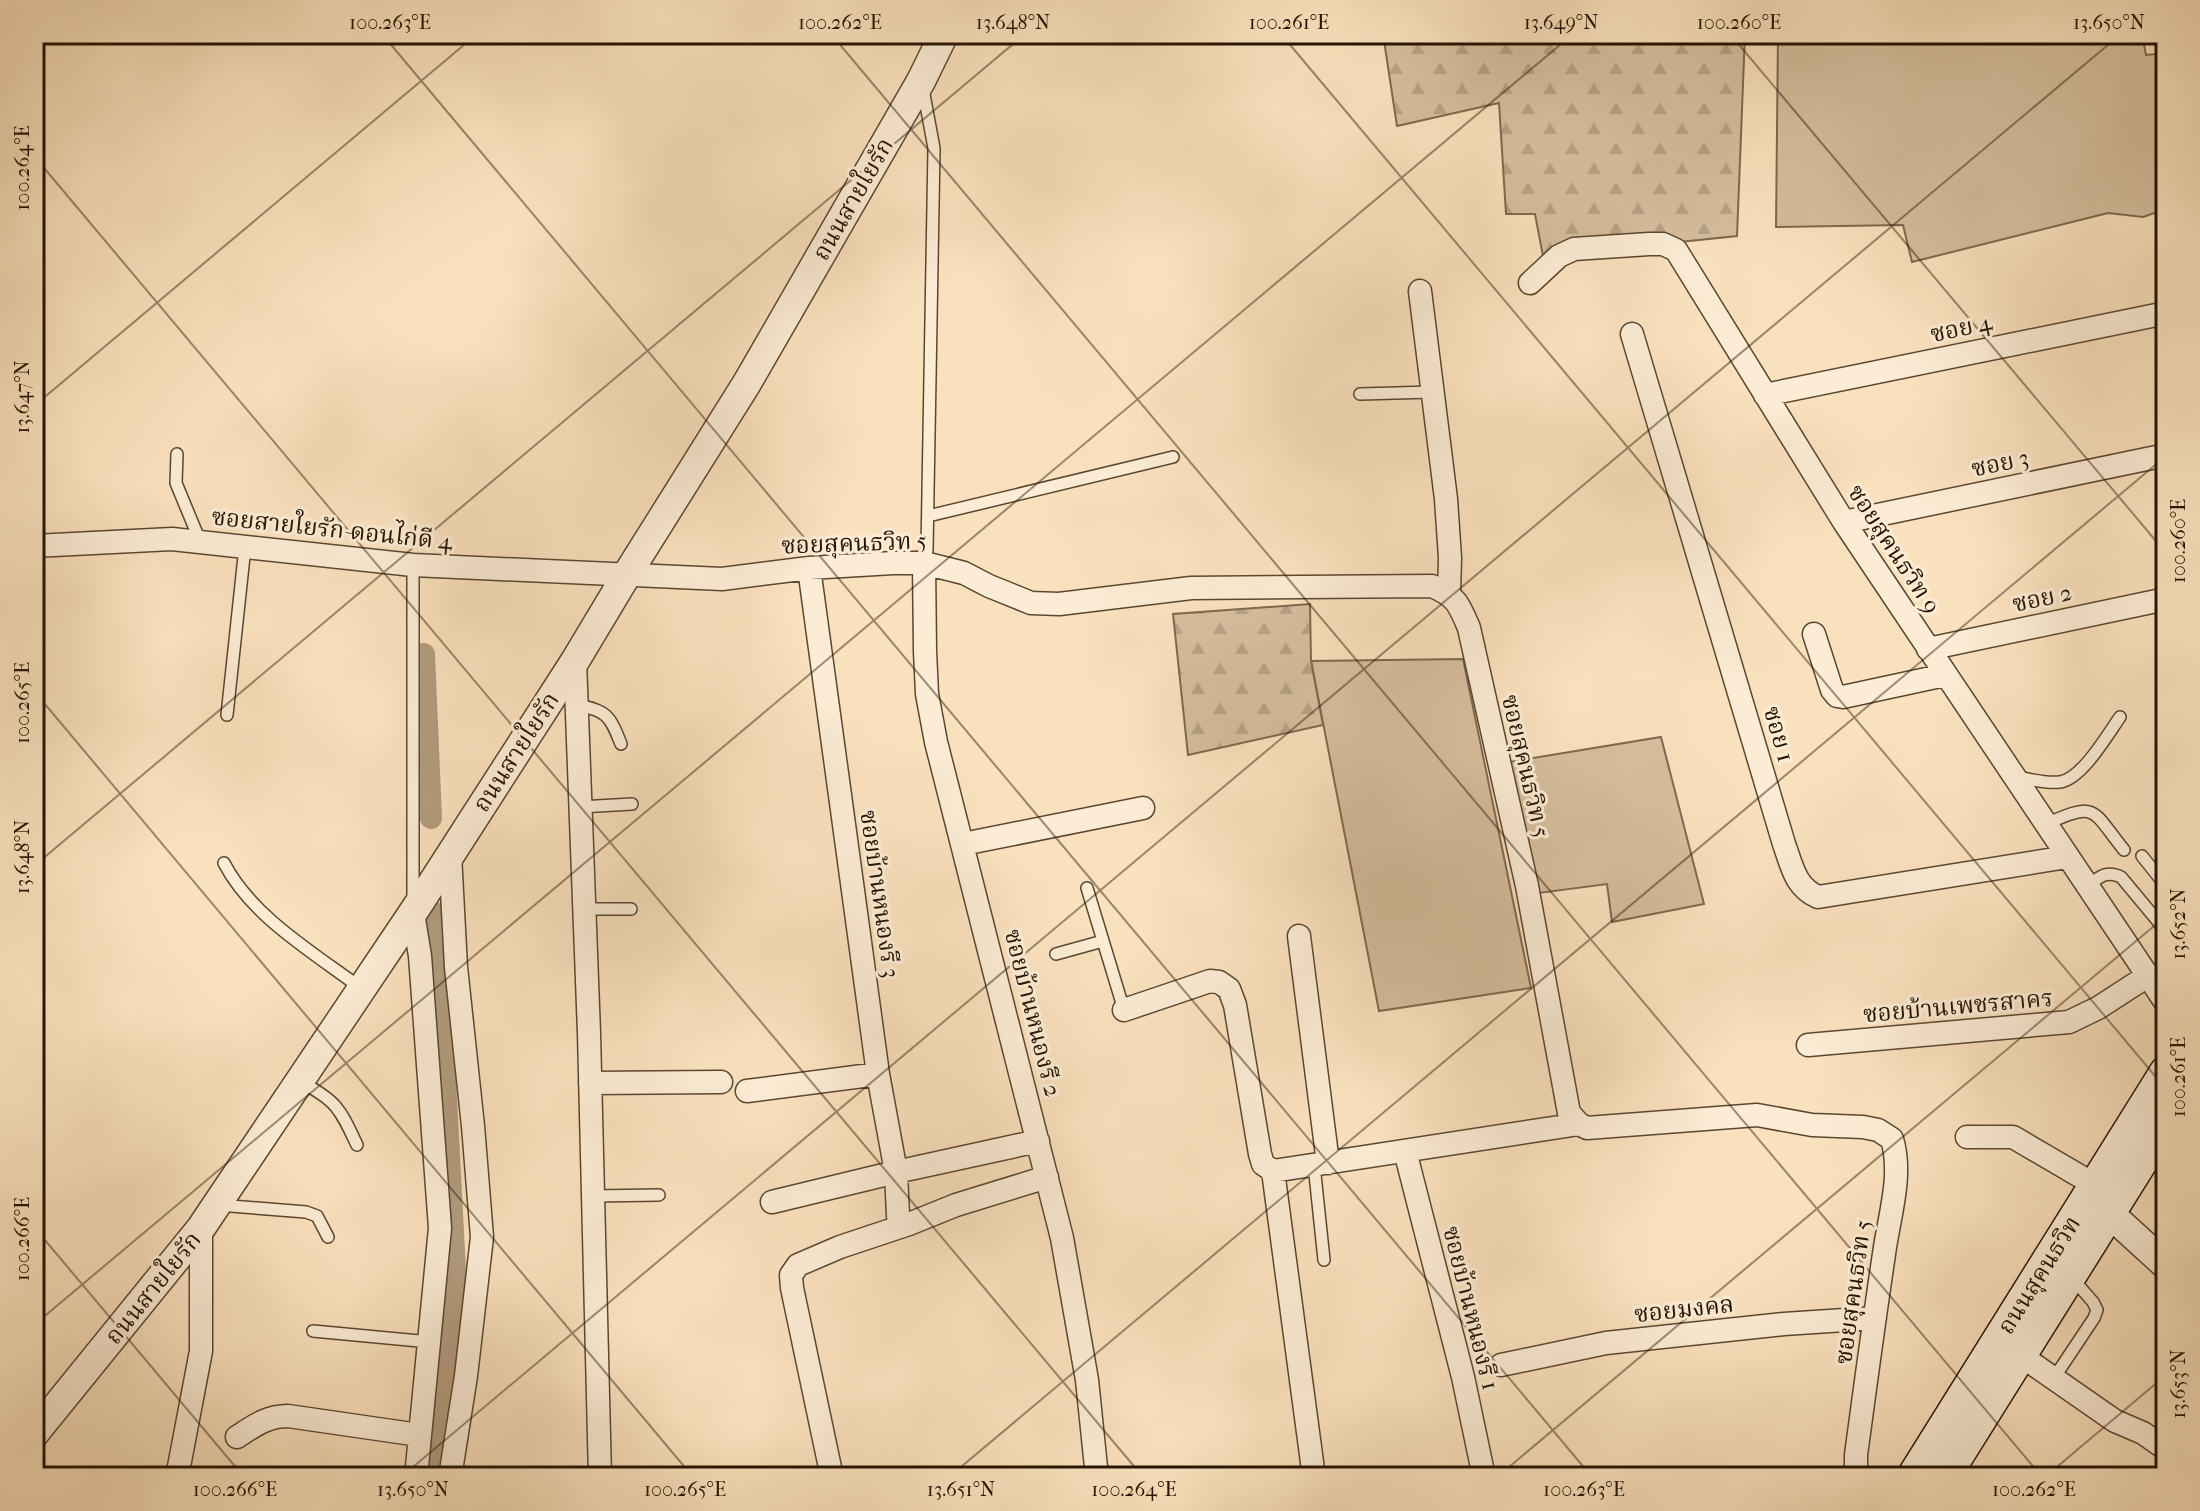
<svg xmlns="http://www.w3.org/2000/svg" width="2200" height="1511" font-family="'IM FELL French Canon','Noto Serif Thai',serif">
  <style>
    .green { fill: #d6be9e; stroke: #7e6950; stroke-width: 2 }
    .forest { fill: url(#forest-firs); stroke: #7e6950; stroke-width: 2 }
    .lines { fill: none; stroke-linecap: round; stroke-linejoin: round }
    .canal { stroke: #b29b7e; stroke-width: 22 }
    .service-casing { stroke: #5a4730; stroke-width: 14 }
    .minor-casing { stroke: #5a4730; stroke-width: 25 }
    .tertiary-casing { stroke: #5a4730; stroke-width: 31 }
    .secondary-casing { stroke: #251401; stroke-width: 35 }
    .service { stroke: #fcecd5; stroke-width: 11 }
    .minor { stroke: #fcecd5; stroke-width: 22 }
    .tertiary { stroke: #fcecd5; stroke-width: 28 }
    .secondary { stroke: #fcecd5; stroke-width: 32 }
    .ticks { fill: none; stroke: #251401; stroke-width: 2; stroke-opacity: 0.45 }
    .labels { text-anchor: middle; stroke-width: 6; stroke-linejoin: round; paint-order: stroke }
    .street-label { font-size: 24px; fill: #251401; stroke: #fcecd5 }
    .neatline { fill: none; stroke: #251401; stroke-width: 3 }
    .ticks-label { font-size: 20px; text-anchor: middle; fill: #251401 }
  </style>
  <defs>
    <pattern id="forest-firs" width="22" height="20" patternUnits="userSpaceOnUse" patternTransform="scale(2)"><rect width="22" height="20" fill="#d6be9e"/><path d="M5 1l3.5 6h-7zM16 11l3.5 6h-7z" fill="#b8a286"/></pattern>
  </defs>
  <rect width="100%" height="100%" fill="#fae1be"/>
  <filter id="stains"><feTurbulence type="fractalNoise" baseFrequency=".0025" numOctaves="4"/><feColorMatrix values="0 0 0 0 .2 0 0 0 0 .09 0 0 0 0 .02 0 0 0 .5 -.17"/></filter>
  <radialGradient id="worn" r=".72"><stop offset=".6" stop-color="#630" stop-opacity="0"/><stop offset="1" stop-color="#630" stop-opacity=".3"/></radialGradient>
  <path class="green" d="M1778 34H2142L2146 55 2166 53V209L2143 217 2108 213 1912 262 1903 225 1776 227Z
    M1463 659 1531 988 1379 1011 1311 661Z
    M1661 737 1704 904 1612 922 1607 884 1539 893 1509 762Z"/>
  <path class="forest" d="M1383 34H1745L1737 236 1543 256 1535 214H1506L1499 103 1397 126Z
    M1310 604 1311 661 1323 725 1188 755 1173 614Z"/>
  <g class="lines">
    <path class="canal" d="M424 654 431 818
      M430 1477 444 1397 455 1270 442 1023 433 912"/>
    <defs>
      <path id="service" d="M923 89 934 148 927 550 924 563
        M1360 394 1432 392
        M177 454 176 483 200 541
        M928 516 1173 457
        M413 565V901
        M576 705C607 710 610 716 621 744
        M227 715 245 547
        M2016 777C2030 779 2046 784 2060 782 2082 779 2108 734 2120 717
        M580 807 632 804
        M2046 824C2098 801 2091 809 2124 850
        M2142 856 2166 886
        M224 863C252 917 314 953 362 989
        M2087 886C2100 877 2106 870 2121 877L2166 931
        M1087 888 1124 1010
        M584 909H631
        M1056 954 1103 941
        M301 1082C337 1101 340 1109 357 1145
        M1314 1165 1324 1260
        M593 1196 659 1195
        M218 1205 306 1212 317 1216 328 1237
        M313 1331 430 1342
        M2054 1378 2094 1318 2097 1310 2093 1302 2073 1279"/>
      <path id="minor" d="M1530 283 1559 256 1574 249 1649 244H1663L1676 250 1844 522 2166 1003
        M1420 291 1446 499 1450 558 1449 593
        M1632 334 1784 844C1792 866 1795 887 1818 897L2067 857
        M1765 395 2166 313
        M1844 522 2166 455
        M34 546 172 539 413 565 722 579 809 568 893 563H924L964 573 989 586 1031 603 1059 604 1191 588 1432 586C1456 596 1459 604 1469 628L1527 886 1569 1113 1579 1124 1587 1128 1757 1115 1812 1125 1863 1127 1878 1130 1892 1139C1903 1176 1889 1216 1884 1254 1874 1321 1865 1388 1856 1455V1477
        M924 563 925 651 927 694 936 742 1062 1238 1087 1380 1097 1477
        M809 568 878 1074 896 1172 898 1216 900 1227
        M1814 634 1832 690 1837 696 1843 697 1945 675
        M1928 649 2166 599
        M575 661 589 1033 600 1477
        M963 844 1143 808
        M450 854 456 967 473 1126 482 1237 466 1376 450 1477
        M413 913 420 956 440 1228 416 1477
        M1299 936 1328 1163
        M1124 1010 1210 981 1219 982 1229 989 1235 1005 1260 1154 1263 1164 1273 1171 1579 1124
        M1808 1045 2069 1022 2098 1008 2149 975
        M590 1083 721 1082
        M747 1091 878 1074
        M1967 1137H2013L2095 1185
        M1405 1151 1463 1377 1484 1477
        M1273 1171 1314 1477
        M772 1202 896 1172 1038 1141
        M2020 1355 2115 1421 2143 1433 2166 1449
        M1501 1365 1606 1343 1784 1324 1875 1318
        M237 1437C254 1426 267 1416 288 1416L419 1435
        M177 1477 201 1351V1228
        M832 1477 792 1288 791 1275 798 1265 840 1247 909 1224 956 1205 1047 1177"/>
      <path id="tertiary" d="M2091 1201 2109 1213 2166 1265
        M34 1434 201 1228 420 902 575 661 626 576 747 383 921 81 944 34"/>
      <path id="secondary" d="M1913 1477 2166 1072
        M1944 1477 2166 1122"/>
    </defs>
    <use href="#service" class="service-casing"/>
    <use href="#minor" class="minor-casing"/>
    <use href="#tertiary" class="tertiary-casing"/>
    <use href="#secondary" class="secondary-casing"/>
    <use href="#service" class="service"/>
    <use href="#minor" class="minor"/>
    <use href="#tertiary" class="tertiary"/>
    <use href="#secondary" class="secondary"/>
  </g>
  <path class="ticks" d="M382 34 1592 1477M831 34 2042 1477M1281 34 2166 1089M1730 34 2166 553M34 156 1143 1477M34 406 477 34M34 691 693 1477M34 866 1025 34M34 1227 244 1477M34 1325 1573 34M401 1477 2121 34M949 1477 2166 456M1497 1477 2166 916M2045 1477 2166 1375"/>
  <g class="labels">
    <g class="street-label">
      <text transform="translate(853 199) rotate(-60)" y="8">ถนนสายใยรัก</text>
      <text transform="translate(1961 328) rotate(-12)" y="8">ซอย 4</text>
      <text transform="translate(2000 463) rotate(-12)" y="8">ซอย 3</text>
      <text transform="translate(332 529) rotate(6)" y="8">ซอยสายใยรัก-ดอนไก่ดี 4</text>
      <text transform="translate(854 543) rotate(-2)" y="8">ซอยสุคนธวิท 5</text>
      <text transform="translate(1894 549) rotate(57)" y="8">ซอยสุคนธวิท 9</text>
      <text transform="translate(2042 598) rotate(-12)" y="8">ซอย 2</text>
      <text transform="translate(1779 734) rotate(74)" y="8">ซอย 1</text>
      <text transform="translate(516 752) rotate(-57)" y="8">ถนนสายใยรัก</text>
      <text transform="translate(1526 766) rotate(77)" y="8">ซอยสุคนธวิท 5</text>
      <text transform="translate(880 894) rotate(82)" y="8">ซอยบ้านหนองรี 3</text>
      <text transform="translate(1958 1006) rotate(-5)" y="8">ซอยบ้านเพชรสาคร</text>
      <text transform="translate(1033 1013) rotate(76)" y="8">ซอยบ้านหนองรี 2</text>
      <text transform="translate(2039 1275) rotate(-58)" y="8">ถนนสุคนธวิท</text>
      <text transform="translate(153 1288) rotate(-51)" y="8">ถนนสายใยรัก</text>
      <text transform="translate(1853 1292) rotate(-82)" y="8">ซอยสุคนธวิท 5</text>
      <text transform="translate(1471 1308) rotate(76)" y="8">ซอยบ้านหนองรี 1</text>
      <text transform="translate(1684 1309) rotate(-6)" y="8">ซอยมงคล</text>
    </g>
  </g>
  <rect width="2200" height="1511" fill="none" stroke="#fae1be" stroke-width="88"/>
  <rect x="44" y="44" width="2112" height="1423" class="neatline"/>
  <g class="ticks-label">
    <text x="390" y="29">100.263°E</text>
    <text x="840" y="29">100.262°E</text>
    <text x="1013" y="29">13.648°N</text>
    <text x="1289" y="29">100.261°E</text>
    <text x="1561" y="29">13.649°N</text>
    <text x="1739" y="29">100.260°E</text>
    <text x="2109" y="29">13.650°N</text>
    <text transform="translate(22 168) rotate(-90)" y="7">100.264°E</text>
    <text transform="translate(22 397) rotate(-90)" y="7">13.647°N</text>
    <text transform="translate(2178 541) rotate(-90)" y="7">100.260°E</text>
    <text transform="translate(22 703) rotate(-90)" y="7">100.265°E</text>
    <text transform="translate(22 857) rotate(-90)" y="7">13.648°N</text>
    <text transform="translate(2178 924) rotate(-90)" y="7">13.652°N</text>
    <text transform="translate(2178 1077) rotate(-90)" y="7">100.261°E</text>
    <text transform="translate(22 1239) rotate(-90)" y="7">100.266°E</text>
    <text transform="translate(2178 1384) rotate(-90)" y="7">13.653°N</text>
    <text x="235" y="1496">100.266°E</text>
    <text x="413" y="1496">13.650°N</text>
    <text x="685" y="1496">100.265°E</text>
    <text x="961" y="1496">13.651°N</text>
    <text x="1134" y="1496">100.264°E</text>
    <text x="1584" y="1496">100.263°E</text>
    <text x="2034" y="1496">100.262°E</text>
  </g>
  <rect width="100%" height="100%" filter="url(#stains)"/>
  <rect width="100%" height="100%" fill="url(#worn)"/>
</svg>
